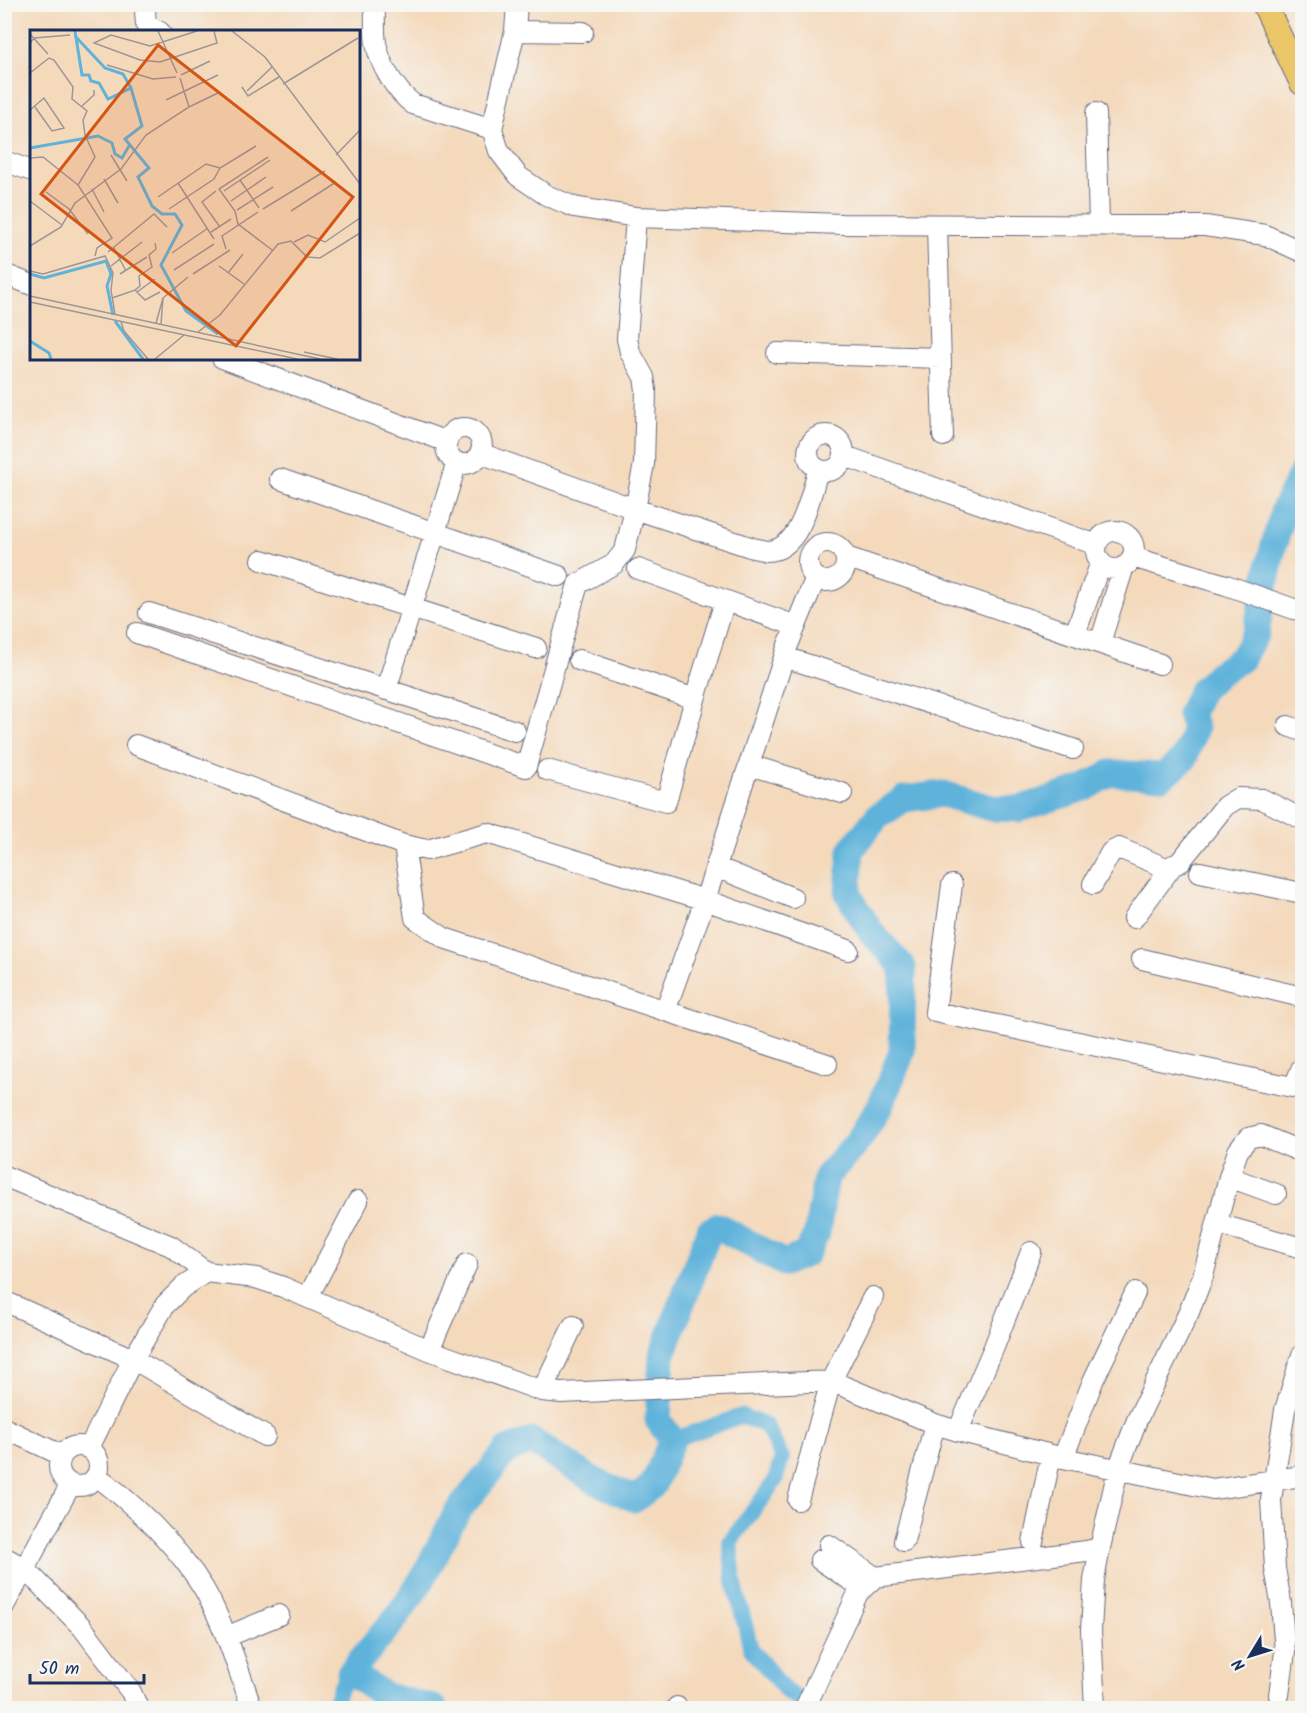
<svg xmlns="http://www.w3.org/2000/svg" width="1307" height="1713" font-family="Kalam,sans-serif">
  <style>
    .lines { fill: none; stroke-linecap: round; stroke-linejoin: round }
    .canal { stroke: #5fb3db; stroke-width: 16 }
    .river { stroke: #5fb3db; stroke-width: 27 }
    .minor-casing { stroke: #676a7f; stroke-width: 22 }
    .major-casing { stroke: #676a7f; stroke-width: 26 }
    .minor { stroke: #fff; stroke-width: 20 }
    .major { stroke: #ebc669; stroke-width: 24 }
    .inset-river { fill: none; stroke: #5fb3db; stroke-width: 3 }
    .inset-road { fill: none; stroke: #9d9596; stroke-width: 1.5 }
    .view { fill: #d45514; fill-opacity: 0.15; stroke: #d45514; stroke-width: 3 }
    .inset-edge { fill: none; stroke: #1b2f5e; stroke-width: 3 }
  </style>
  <rect width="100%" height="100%" fill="#f6f6f2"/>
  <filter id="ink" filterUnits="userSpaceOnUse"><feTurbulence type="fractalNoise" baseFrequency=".0167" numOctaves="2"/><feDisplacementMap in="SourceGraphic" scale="12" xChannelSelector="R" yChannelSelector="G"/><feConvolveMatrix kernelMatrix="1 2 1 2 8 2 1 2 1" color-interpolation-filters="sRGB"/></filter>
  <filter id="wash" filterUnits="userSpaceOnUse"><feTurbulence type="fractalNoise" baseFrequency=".008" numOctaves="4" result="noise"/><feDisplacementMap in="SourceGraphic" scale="24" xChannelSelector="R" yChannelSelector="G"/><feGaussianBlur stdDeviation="1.35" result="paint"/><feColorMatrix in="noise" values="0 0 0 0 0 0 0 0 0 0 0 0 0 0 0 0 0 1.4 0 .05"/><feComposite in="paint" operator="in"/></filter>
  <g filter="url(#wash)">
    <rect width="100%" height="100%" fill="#f4d9bb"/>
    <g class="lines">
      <path class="canal" d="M672 1440 741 1416 766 1426 782 1458 775 1481 730 1542 734 1581 751 1649 786 1691 811 1708
        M333 1708 340 1688 350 1673"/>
      <path class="river" d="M434 1708 386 1696 350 1673 398 1615 423 1578 457 1512 507 1450 532 1441 593 1480 635 1499 653 1485 672 1440 658 1420 662 1356 709 1231 718 1226 784 1263 806 1254 817 1233 826 1177 858 1141 880 1106 902 1052 903 967 871 932 848 894 851 850 877 817 904 799 943 794 991 808 1019 809 1085 788 1110 773 1163 776 1184 759 1195 728 1190 714 1201 691 1218 674 1241 659 1256 633 1271 556 1284 509 1302 473"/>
    </g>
  </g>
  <g filter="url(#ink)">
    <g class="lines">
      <defs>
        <path id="minor" d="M147 4 145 10 146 25 160 32
          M375 4C375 17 374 31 376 43 380 66 396 91 413 104L492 129
          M517 4 515 31 492 129 499 151 518 176 546 195 574 207 636 217 842 224 1205 226 1265 235 1302 252
          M515 31 583 32
          M1096 113 1099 224
          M4 161 32 171
          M937 225 943 436
          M4 274 32 285
          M777 353 941 358
          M222 358 447 442
          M446 446a18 18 0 1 1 36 0a18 18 0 1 1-36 0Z
          M808 453a18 18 0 1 1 36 0a18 18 0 1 1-36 0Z
          M480 453 635 509 753 548C758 549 763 550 767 551 801 551 811 494 818 470
          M845 456 1097 545
          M280 479 559 576
          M1096 550a19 19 0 1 1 38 0a19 19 0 1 1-38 0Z
          M808 562a19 19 0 1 1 38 0a19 19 0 1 1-38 0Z
          M846 557 1160 664
          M1132 557 1226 585 1294 609 1302 610
          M262 560 536 648
          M638 569 796 626
          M149 613 515 731
          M137 633 526 767 578 584 614 564 625 550 635 509 644 464 646 390 644 377 630 352 627 339 636 217
          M1075 634 1101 562
          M1100 643 1124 566
          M784 657 1073 749
          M579 660 695 699
          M386 690 457 462
          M1288 726 1302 731
          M136 745 404 845 427 850 487 833 705 900 848 950
          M749 765 842 793
          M547 770 666 802 695 699 725 601
          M404 845 415 918 444 938 827 1064
          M716 867 793 898
          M1200 872 1302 893
          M1093 884 1111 852 1119 848 1166 868 1179 863 1225 806 1238 798 1262 799 1302 819
          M952 885 935 1012 1302 1089
          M1134 918 1173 865
          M1142 959 1302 997
          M665 1011 705 900 788 645 816 577
          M1294 1087 1302 1067
          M4 1176 171 1246 206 1272
          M1229 1177 1276 1194
          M1218 1224 1302 1248
          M308 1297 358 1201
          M4 1301 133 1359 265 1436
          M429 1350 467 1264
          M542 1391 573 1326
          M4 1428 61 1455
          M958 1431 994 1347 1031 1252
          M59 1466a20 20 0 1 1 40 0a20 20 0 1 1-40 0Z
          M89 1448 133 1359 165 1305 183 1287 206 1272 256 1278 283 1287 429 1350 542 1391 561 1393 831 1381 935 1424 958 1431 1063 1458 1213 1489 1302 1476
          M1063 1458 1093 1381 1135 1293
          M97 1476C137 1507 177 1545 204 1589 225 1626 238 1669 252 1708
          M798 1500 831 1381 873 1297
          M904 1541 935 1424
          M1033 1542 1051 1455
          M829 1545 875 1577
          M4 1557 24 1568 82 1627 131 1692 138 1708
          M820 1560 862 1588
          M4 1606 71 1484
          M226 1637 279 1615
          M1279 1695 1285 1652 1281 1603 1275 1568 1271 1500 1285 1410 1302 1355
          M677 1707 678 1708
          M805 1708 858 1593 875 1577 1086 1551 1100 1548 1118 1469 1137 1420 1189 1312 1203 1276 1229 1177 1238 1151 1248 1138 1261 1135 1302 1152
          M1095 1708 1091 1630 1094 1580 1100 1548"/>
        <path id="major" d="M1264 4 1302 83"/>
      </defs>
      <use href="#minor" class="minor-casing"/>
      <use href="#major" class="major-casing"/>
      <use href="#minor" class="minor"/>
      <use href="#major" class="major"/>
    </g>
  </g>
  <g transform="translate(30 30)">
    <rect width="330" height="330" fill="#f4d9bb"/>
    <path class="inset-river" d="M45 1 52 45H59L61 51 69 53 78 69 101 58 112 96 95 109 119 138 108 147 122 176 132 184H145L152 195 131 235 156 281 188 304M45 6 75 38 93 44 101 58M0 118 68 106 82 113 85 124 92 128 99 116M0 244 14 248 76 231 81 244 77 256 83 285M85 291 113 329M0 311 19 323 21 329"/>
    <path class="inset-road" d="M128 1 147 43M167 1 120 16 81 5 64 13 110 30 130 32 187 13 184 1M202 1 235 27 330 154M0 4 18 24M0 13 4 8 40 5M77 35 123 49 146 47M0 43 19 28 24 30 43 57 42 69 57 81 53 90 55 105 65 127 48 155 82 208 67 218 65 226M151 45 180 31M253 54 328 8M212 57 218 66 249 47M217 61 242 37M136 70 188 45M52 76 64 65V60M159 77 190 62M0 80 14 68 34 98 22 101 5 77M81 125 97 151M306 125 330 100M238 127 189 159 205 181 208 194 242 220M0 128 13 127 48 155M74 149 88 173M210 150 229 178M148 153 184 209M62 159 74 182M186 161 172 172 190 197M194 161 240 130M16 162 39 179 58 204M128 167 176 134 190 138M0 171 32 195M201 171 236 147M139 179 184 149 190 138 226 116M233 179 295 141M207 180 243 157M261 181 306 152M181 202 201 189M264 212 278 205 295 212 330 188M0 216 31 197 45 173 91 139 116 105 159 77 150 48M84 218 96 241M196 219 192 206 228 182M78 222 124 184 137 197M142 223 178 198M81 236 112 212M189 236 214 254M144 240 184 214M0 241 13 244 75 226 83 243 81 260 85 284M198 243 213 224M90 244 117 227M163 244 200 220 196 223M105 260 110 256 109 246 122 237 119 225 126 219 125 213M107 262 125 249M0 266 290 329M82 268 105 260 115 270 130 262M133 268 158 247M0 272 267 329M91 292 94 301 118 329M126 293 133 268 131 294M168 302 190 285 248 214 261 211 277 227 290 228 330 203M274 322 307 329M125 329 154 305"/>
    <path class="view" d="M128 15 323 167 206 316 11 164Z"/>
    <rect width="330" height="330" class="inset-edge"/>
  </g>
  <rect width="1307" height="1713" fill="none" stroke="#f6f6f2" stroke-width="24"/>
  <g transform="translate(1250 1656) rotate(232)" stroke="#f6f6f2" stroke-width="4.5" paint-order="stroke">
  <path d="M0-4.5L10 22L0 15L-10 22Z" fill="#1b2f5e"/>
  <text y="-9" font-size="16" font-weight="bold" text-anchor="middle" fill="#1b2f5e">N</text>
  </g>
  <path d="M30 1674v9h114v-9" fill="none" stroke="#1b2f5e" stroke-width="3"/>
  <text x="39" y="1674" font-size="18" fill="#1b2f5e" stroke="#f6f6f2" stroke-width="4.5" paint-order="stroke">50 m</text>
</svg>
